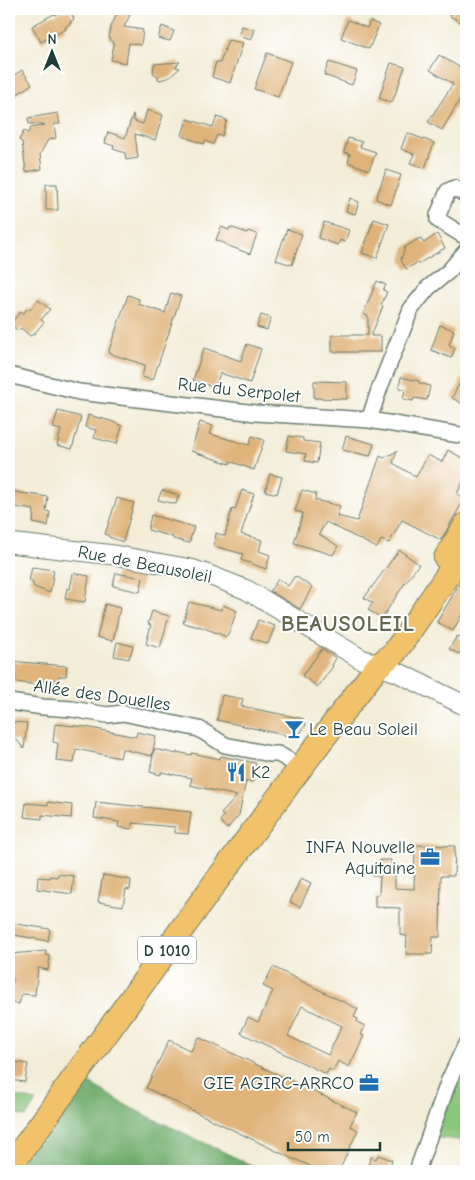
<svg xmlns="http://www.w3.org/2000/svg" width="475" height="1180" font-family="'Comic Neue',sans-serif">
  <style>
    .green { fill: #89c57a; stroke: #548157 }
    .forest { fill: #6eaa6a; stroke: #46744f }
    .building { fill: #dfb379; fill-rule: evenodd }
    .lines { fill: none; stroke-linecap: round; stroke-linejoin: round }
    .minor-casing { stroke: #697b6d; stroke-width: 18 }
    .tertiary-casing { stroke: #697b6d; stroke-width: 21 }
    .primary-casing { stroke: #697b6d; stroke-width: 26 }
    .minor { stroke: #fff; stroke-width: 15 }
    .tertiary { stroke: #fff; stroke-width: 19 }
    .primary { stroke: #f2c26a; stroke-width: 24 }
    .labels { text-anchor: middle; stroke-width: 4; stroke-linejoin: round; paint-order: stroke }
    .shield { fill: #fff; stroke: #627771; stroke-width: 1 }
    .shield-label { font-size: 16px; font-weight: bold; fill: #1f3d34 }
    .street-label { font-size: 18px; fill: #1f3d34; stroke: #fff }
    .poi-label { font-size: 18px; fill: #1f3d34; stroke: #fff; text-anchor: start }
    .district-label { font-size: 22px; font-weight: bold; letter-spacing: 1px; fill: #62664c; stroke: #fff }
  </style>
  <rect width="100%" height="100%" fill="#fff"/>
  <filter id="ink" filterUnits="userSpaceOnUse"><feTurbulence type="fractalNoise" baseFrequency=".02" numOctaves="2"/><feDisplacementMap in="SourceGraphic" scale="10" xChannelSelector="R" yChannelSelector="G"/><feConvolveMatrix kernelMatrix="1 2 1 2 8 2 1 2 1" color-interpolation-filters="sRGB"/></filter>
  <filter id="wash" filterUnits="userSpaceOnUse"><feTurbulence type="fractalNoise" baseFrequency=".0096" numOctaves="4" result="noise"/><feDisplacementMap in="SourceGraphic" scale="20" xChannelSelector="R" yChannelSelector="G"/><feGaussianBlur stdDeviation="1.12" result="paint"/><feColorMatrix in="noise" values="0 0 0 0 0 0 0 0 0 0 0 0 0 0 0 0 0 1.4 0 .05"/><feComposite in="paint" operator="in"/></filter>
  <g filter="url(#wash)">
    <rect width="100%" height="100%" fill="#f3edd8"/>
    <path class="green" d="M466 1056V1141L433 1137Z
      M9 1095 36 1101 26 1117 9 1113Z"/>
    <path class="forest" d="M86 1081 131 1108 264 1171H12Z"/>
    <g id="blocks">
      <path class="building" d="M69 9 74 19 70 22 71 23 65 27 66 29 41 42 32 26 54 14 55 15 64 10 65 12Z
        M119 9 130 15 124 27 143 30 141 45 129 43 126 63 111 60 114 44 109 38 111 27Z
        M454 9H466V25L450 16Z
        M348 20 367 28 370 21 379 25 369 49 341 38Z
        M162 26 174 31 170 41 158 38Z
        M242 26 255 30 251 40 239 36Z
        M228 40 243 43 230 83 212 77 216 62 220 63Z
        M267 53 291 62 278 97 254 89Z
        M439 55 466 71V89L442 130 428 122 453 84 430 70Z
        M180 62 175 67 180 68 170 77 160 80 158 79V76L153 73 154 64Z
        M329 62 357 71 352 85 324 75Z
        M391 63 405 67 392 103 379 98Z
        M22 70 32 84 9 100V79Z
        M147 110 163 115 155 140 135 134 138 158 126 160 125 153 113 149 114 146 105 143 108 132 125 138 133 114 134 121 143 124Z
        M58 113 60 124H54L56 138 48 140 40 154 42 169 26 172 22 142 19 140 24 131 28 133 31 128 45 125 44 124H29L28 118Z
        M217 117 227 120 222 136 217 135 213 144 205 141 204 144 182 136 187 119 213 127Z
        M407 133 434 143 425 168 410 163 414 154 401 149Z
        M348 138 362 142 360 147 376 152 369 170 348 162 350 154 344 152Z
        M386 170 401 175 391 205 376 199Z
        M46 184H57L58 210H46Z
        M350 198 359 202 355 214 346 211Z
        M374 219 389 224 377 258 362 253Z
        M324 222 349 230 345 242 340 240 338 245 318 238Z
        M221 227 229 230 230 227 247 233 248 231 257 234 250 254 226 245V244L216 240Z
        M287 229 302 234 292 265 276 260Z
        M437 234 445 248 418 264 417 263 406 269 401 260 405 247 420 238 424 243Z
        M377 281 386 285 383 290 387 292 381 305 383 306 371 336H381V352H332V335H368V316L363 314Z
        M171 293 181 296 153 380 142 377 145 365 108 353 128 295 139 299 138 304 165 313Z
        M38 300 50 309 41 320 44 322 34 334 30 336 21 328 18 331 10 324 21 311 23 314 28 308 30 310Z
        M261 315 271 318 267 330 257 327Z
        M440 325 454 330 449 345 455 348 451 358 431 350Z
        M247 344 261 349 250 383 220 373 215 388 193 380 204 348 241 361Z
        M466 371V398L463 404 452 398Z
        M401 377 419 381V383L430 386 427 400 414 398 413 401 403 399 405 389 399 388Z
        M314 381 347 382V399L314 398Z
        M58 411 81 417 72 449 57 445 61 430 53 428Z
        M88 415 111 421 122 426 117 444 94 438 96 430 85 427Z
        M200 422 213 426 210 434 249 445 252 436 264 440 254 470 230 461V464L191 451Z
        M289 436 303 438V441L320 443 317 463 305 461 306 454 286 451Z
        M346 436 374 444 370 456 342 450Z
        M448 450 466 460V476L457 494 465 498 441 540 402 520 389 543 381 540 377 548 326 522 319 534 338 546 333 555 294 543 303 513 295 511 302 490 316 494 315 500 340 506 337 516 357 521 380 456 384 458 397 451 393 463 416 477 428 455 442 462Z
        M270 474 282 477 277 494 265 491Z
        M162 490 179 495 176 504 158 500Z
        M242 490 254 494 241 534 262 540 259 551 270 555 266 569 241 560 243 554 214 546 216 533 225 536 232 509 235 510Z
        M9 491 48 497 46 511 50 512 48 526 33 523 34 510 9 506Z
        M117 498 134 503 123 542 109 537V536L105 534Z
        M151 515 194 527 189 543 173 539V537L148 530Z
        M399 550 419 564 403 586 382 618 368 610 373 603 364 598Z
        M32 567 54 570 50 593 34 587 32 581H29Z
        M466 572V607L453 631 437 622Z
        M73 573 89 576 85 602 65 599 67 588 70 589Z
        M116 573 143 578 140 592 113 586Z
        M295 576 312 587 300 609 270 591 278 579 288 586Z
        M189 602 221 610 223 605 237 611 227 637 199 626V627L183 623Z
        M105 604 120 608 113 641 97 637Z
        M152 611 169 616 160 648 146 644 151 625 148 624Z
        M258 620 275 626 268 644 251 638Z
        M457 636 466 641 459 654 449 649Z
        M117 642 133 646 129 659 114 656Z
        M322 649 336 658 332 665 333 666 318 687 302 676Z
        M9 661 67 666 66 676H59L58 692 45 691V686L9 681Z
        M222 695 243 699 241 706 304 719 306 725 297 738 217 720Z
        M9 722 27 723 24 749 17 740H9Z
        M55 724 86 727 136 737 137 732 156 736 152 756 122 749 120 758 76 749 74 763 56 761 58 743 53 742Z
        M154 749 177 754V752L191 755 192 753 220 759 221 756 256 763 253 782 246 781 239 815 227 829 220 821 224 816 221 814 237 796 190 785 192 778 161 772V775L150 772Z
        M48 802 72 805 71 818 42 815V819L24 817 26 803 48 805Z
        M96 802 191 812 188 834 175 833V827L132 823V829L118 827 119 822 94 818Z
        M415 845 455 846 454 876H441L440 937H433L432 954H406L407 936 400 935V908L375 907V895H379L380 876H372V867H380V860H391V867H395V888L414 889Z
        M58 874 74 876 72 894 37 889 38 877 50 878V876L57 877Z
        M103 875 131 880 130 890 126 889 123 906 98 902Z
        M301 878 311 883 300 907 290 902Z
        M9 923 50 929 48 941 9 934Z
        M46 951V955L50 956 48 970 38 968 35 995 22 994 19 1004 9 1002V982H13L10 954Z
        M273 967 358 1009 354 1017 358 1019 357 1022 365 1026 361 1035 364 1036 349 1067 338 1061 333 1071 329 1069 326 1074 241 1033 248 1017 258 1022 273 991 263 986ZM302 1006 342 1026 328 1055 288 1036Z
        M198 1037 357 1112 350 1126 358 1130 339 1171H321L295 1159V1160L146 1088 169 1040 191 1051Z
        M9 1061 28 1064 25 1082 9 1080Z
        M378 1155 392 1160 388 1171H366L371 1157 376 1159Z"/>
    </g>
  </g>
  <g filter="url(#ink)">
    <use href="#blocks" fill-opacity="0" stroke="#697b6d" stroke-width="1"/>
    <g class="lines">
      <defs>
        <path id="minor" d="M466 195 455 188 448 191 438 215V220L466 237
          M9 375 79 392 256 413 369 420 466 436
          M369 420 380 387 411 309 428 288 449 271 466 251
          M9 702 43 707 72 709 107 715 123 713 199 729 225 745 270 754H278L301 767
          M417 1171 449 1080 466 1044"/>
        <path id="tertiary" d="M9 543 114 555 191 569 209 575 247 590 361 659 397 672 466 706"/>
        <path id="primary" d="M446 558 466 525
          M9 1168 215 883 301 767 378 666 394 653 402 642 466 548"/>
      </defs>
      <use href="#minor" class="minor-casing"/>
      <use href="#tertiary" class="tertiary-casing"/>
      <use href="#primary" class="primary-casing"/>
      <use href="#minor" class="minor"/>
      <use href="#tertiary" class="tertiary"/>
      <use href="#primary" class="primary"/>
    </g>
  </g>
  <defs>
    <symbol id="bar-bare" viewBox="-9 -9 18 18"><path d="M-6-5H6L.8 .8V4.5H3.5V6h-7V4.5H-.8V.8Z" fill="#1f6fb2" stroke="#fff" stroke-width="2.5" paint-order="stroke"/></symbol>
    <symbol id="restaurant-bare" viewBox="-9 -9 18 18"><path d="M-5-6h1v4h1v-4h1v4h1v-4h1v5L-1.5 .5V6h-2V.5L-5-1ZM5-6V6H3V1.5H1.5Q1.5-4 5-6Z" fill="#1f6fb2" stroke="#fff" stroke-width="2.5" paint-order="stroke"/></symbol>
    <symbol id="office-bare" viewBox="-9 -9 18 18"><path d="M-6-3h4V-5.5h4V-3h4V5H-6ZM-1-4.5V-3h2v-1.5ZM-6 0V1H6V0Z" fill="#1f6fb2" stroke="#fff" stroke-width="2.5" paint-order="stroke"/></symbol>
  </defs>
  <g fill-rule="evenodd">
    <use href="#bar-bare" x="280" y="715" width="28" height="28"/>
    <use href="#restaurant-bare" x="222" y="758" width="28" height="28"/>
    <use href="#office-bare" x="416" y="843" width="28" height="28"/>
    <use href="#office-bare" x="355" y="1069" width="28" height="28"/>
  </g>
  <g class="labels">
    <rect class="shield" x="138" y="936.5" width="58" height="27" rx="4"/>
    <g class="shield-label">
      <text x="167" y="956">D 1010</text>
    </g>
    <g class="street-label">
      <text transform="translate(239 390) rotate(6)" y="6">Rue du Serpolet</text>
      <text transform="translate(145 564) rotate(11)" y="6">Rue de Beausoleil</text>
      <text transform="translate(102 695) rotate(8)" y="6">Allée des Douelles</text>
    </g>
    <g class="poi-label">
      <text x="309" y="735">Le Beau Soleil</text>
      <text x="251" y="778">K2</text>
      <text x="415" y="853" text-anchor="end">INFA Nouvelle<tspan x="415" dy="21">Aquitaine</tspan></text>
      <text x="354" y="1089" text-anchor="end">GIE AGIRC-ARRCO</text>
    </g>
    <g class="district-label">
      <text x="348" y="631">BEAUSOLEIL</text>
    </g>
  </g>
  <rect width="475" height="1180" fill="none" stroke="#fff" stroke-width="30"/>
  <g transform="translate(52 52)" stroke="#ffffff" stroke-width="4" paint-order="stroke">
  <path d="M0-4L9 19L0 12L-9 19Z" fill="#1f3d34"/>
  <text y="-8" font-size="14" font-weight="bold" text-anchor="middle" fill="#1f3d34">N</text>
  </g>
  <path d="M288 1142v8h92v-8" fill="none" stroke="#1f3d34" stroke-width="2.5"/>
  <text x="295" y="1142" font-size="15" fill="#1f3d34" stroke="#ffffff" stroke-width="4" paint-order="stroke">50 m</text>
</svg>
